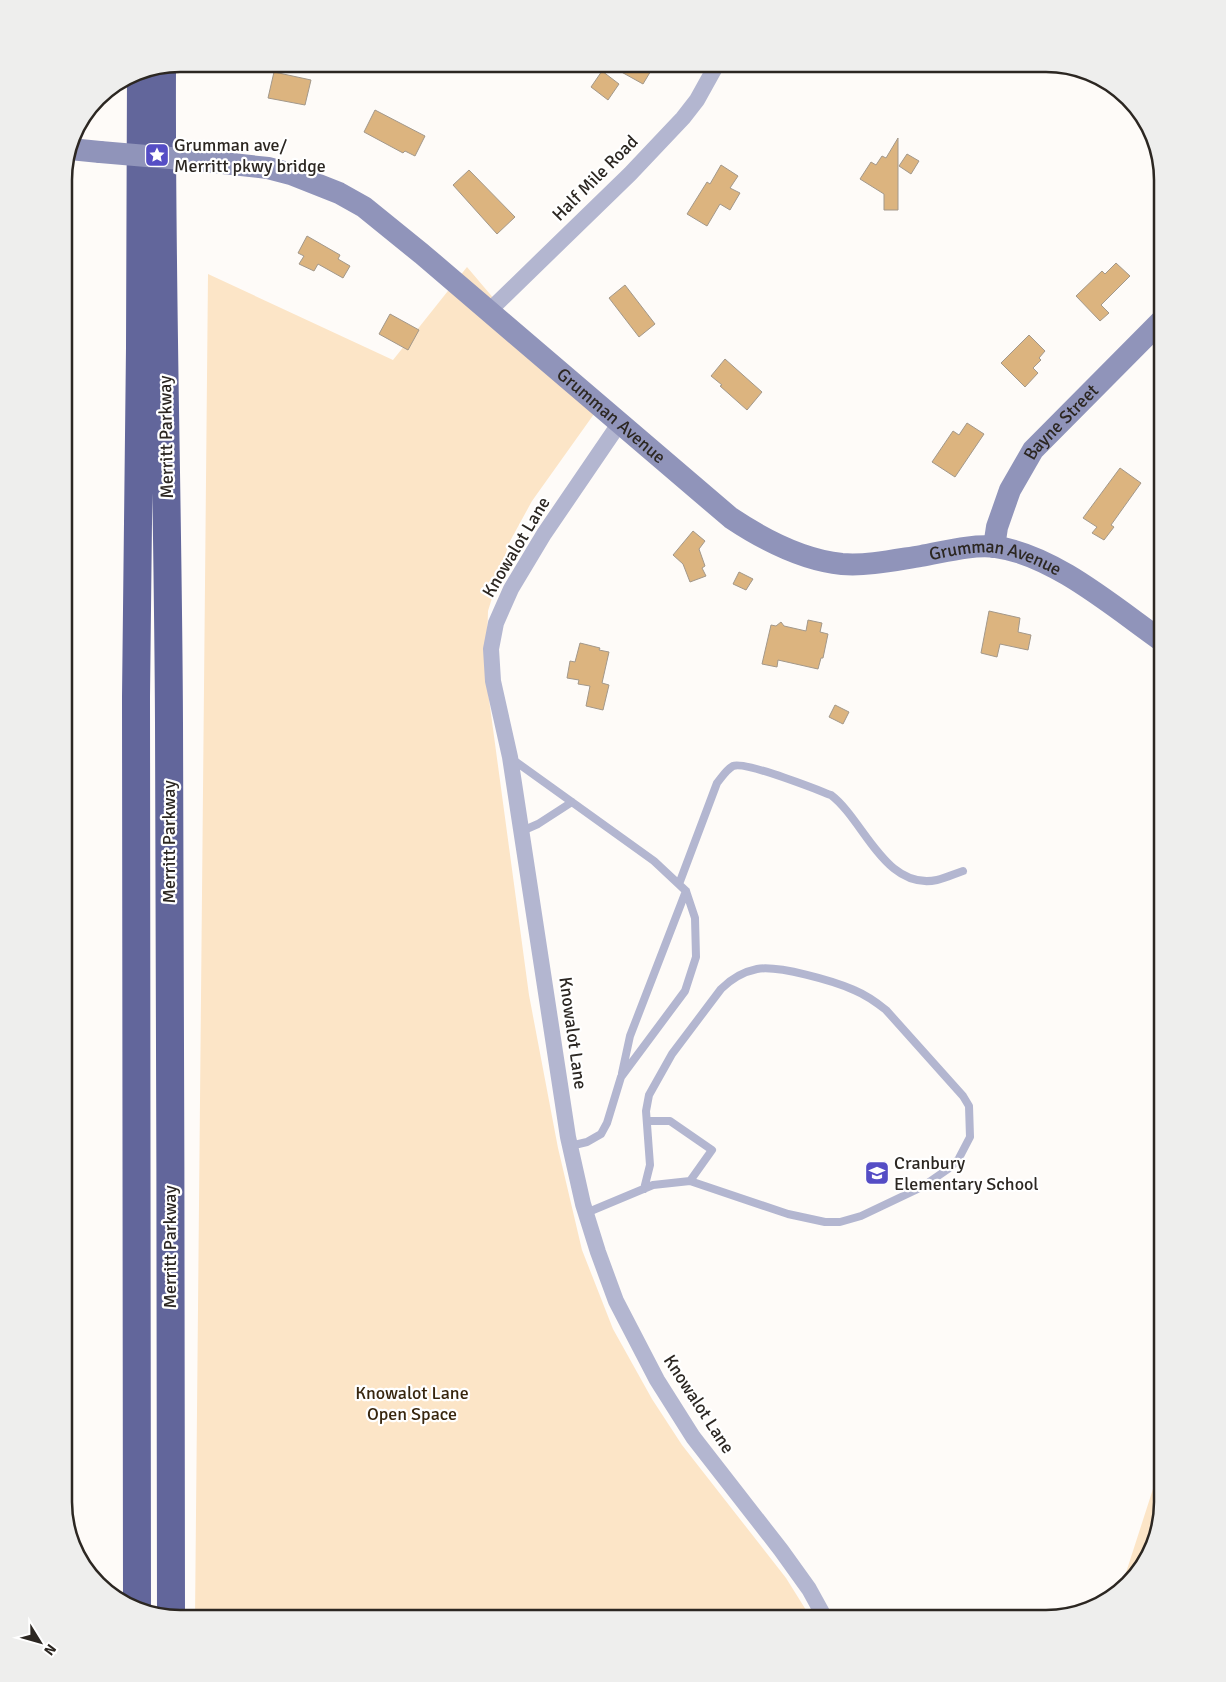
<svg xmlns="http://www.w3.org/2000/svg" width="1226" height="1682" font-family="Signika,sans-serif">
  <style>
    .green { fill: #fce5c7 }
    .building { fill: #dcb47f; stroke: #a3988a }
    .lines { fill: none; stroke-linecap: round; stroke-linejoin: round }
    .lane { stroke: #b3b6d0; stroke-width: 8 }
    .street { stroke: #b3b6d0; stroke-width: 16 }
    .secondary { stroke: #9094ba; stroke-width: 22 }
    .highway { stroke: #62669b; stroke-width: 28 }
    .secondary-bridge { stroke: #9094ba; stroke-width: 22 }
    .labels { text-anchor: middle; stroke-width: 4.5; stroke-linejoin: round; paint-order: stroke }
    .poi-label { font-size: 18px; fill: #2c2722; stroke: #fff; text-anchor: start }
    .street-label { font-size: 18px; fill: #2c2722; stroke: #fff }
    .park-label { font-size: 18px; fill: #38260e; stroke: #fff }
    .rim { fill: none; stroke: #2c2722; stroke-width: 2.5 }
  </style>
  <rect width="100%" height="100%" fill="#fefbf8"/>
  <path class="green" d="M467 267 529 340 599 407 532 501 509 543 488 611 486 677 529 995 558 1148 582 1250 613 1329 652 1399 682 1445 786 1578 811 1618H557L553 1614 549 1618H195L208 274 393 360Z
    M1162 1461V1502L1146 1560 1122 1585Z"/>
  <path class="building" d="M607 64H653L650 68 652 69 643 84Z
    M602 71 619 84 608 100 591 87Z
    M274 72 311 80 305 105 268 98Z
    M375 110 425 136 415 156 405 151 403 153 364 132Z
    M898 138V210H884V194L860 179 871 162 876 165 882 156 886 158Z
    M907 154 919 161 911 174 899 166Z
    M721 165 738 176 730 188 740 193 730 210 720 204 707 226 687 214 707 182 710 184Z
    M469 170 515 217 497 234 453 185Z
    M307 236 340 255 338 259 350 266 343 278 318 264 314 271 299 264 304 256 298 253Z
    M1116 263 1130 276 1101 305 1109 313 1100 321 1076 296 1102 271 1105 274Z
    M625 285 655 324 639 337 609 298Z
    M390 314 419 330 408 350 379 334Z
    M1029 335 1045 351 1039 358 1041 360 1033 368 1038 373 1025 387 1001 363Z
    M725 359 762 392 747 410 720 386 722 385 711 376Z
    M967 423 984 434 955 477 932 462 953 431 959 435Z
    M1120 468 1141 483 1111 525 1114 527 1104 540 1092 533 1097 527 1083 518Z
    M693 531 705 541 699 549 705 566 702 568 706 576 690 582 683 564 673 555Z
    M739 572 753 579 746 590 733 584Z
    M989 611 1020 618 1018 632 1031 635 1028 650 1000 644 997 657 981 653Z
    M808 620 822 623 820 632 828 634 823 658H821L818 669 778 660 777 667 762 664 771 625 776 626 781 622 784 626 806 631Z
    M580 643 600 648 599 650 609 652 602 683 609 685 603 710 586 706 590 686 578 684 579 680 567 678 570 661 575 662Z
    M835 705 849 712 843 724 829 717Z"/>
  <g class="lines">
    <path class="lane" d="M512 759 654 861 686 891 695 918 696 957 685 991 621 1077 607 1123 601 1134 587 1142 570 1146
      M522 831 538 824 572 802
      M679 884 717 783C722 777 726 770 733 766 745 761 815 789 831 795 864 820 885 891 937 880 946 878 954 874 963 871
      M622 1073 630 1036 686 891
      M647 1121H670L712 1150 690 1181
      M586 1213 653 1185 690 1181 788 1214 825 1222H840L861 1216 922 1187 948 1169 958 1160 970 1137 969 1106 963 1096 886 1010C876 1002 866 995 854 990 834 981 778 965 757 969 742 972 731 979 721 989L672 1054 649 1095 646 1111 650 1165 644 1189"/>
    <path class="street" d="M489 311 630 174 683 118 697 100 717 64
      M619 424 544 534 511 589 496 623 491 649 493 681 510 757 568 1137 583 1204 598 1252 616 1301 657 1380 693 1437 781 1550 809 1589 825 1618"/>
    <g class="secondary">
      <path d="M70 149 100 152"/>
      <path id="s1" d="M205 161 268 168 291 174 339 193 364 207 422 254 731 518C764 540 802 560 842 564 868 566 895 560 921 556 944 552 972 544 996 547 1054 555 1115 608 1162 641"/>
      <path id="s2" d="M994 547 997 527 1010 490 1033 450 1162 320"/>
    </g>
    <path class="highway" d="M162 67C161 285 168 503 169 722 171 1020 170 1319 171 1617
      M137 1607 136 697 140 348 141 72"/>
    <path class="secondary-bridge" d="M100 152 205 161"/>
  </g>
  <defs>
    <symbol id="sight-square" viewBox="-11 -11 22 22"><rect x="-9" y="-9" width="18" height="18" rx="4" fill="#554dc5" stroke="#fff"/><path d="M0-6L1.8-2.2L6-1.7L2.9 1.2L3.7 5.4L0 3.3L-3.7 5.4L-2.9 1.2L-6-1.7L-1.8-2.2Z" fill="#fff"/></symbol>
    <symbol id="school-square" viewBox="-11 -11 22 22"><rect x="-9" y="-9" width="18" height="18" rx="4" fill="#554dc5" stroke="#fff"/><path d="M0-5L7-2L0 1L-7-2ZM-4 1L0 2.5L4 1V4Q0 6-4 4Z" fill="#fff"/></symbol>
  </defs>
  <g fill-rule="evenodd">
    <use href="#sight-square" x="143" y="141" width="28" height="28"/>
    <use href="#school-square" x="863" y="1159" width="28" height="28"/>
  </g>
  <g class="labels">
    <g class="poi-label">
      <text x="174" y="151">Grumman ave/<tspan x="174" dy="21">Merritt pkwy bridge</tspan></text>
      <text x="894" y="1169">Cranbury<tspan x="894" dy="21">Elementary School</tspan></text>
    </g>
    <g class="street-label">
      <text transform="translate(595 178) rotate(-45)" y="6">Half Mile Road</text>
      <text dy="6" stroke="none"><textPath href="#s1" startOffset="491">Grumman Avenue</textPath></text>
      <text dy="6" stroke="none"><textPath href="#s2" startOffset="145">Bayne Street</textPath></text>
      <text transform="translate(166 437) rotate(-91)" y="6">Merritt Parkway</text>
      <text transform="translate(516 547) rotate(-59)" y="6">Knowalot Lane</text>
      <text dy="6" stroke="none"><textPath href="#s1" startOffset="926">Grumman Avenue</textPath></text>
      <text transform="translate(169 842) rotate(-90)" y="6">Merritt Parkway</text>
      <text transform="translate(573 1033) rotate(82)" y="6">Knowalot Lane</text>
      <text transform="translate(170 1247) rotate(-90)" y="6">Merritt Parkway</text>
      <text transform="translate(699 1404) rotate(57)" y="6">Knowalot Lane</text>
    </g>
    <g class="park-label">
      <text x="412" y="1399">Knowalot Lane<tspan x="412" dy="21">Open Space</tspan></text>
    </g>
  </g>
  <path d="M0 0H1226V1682H0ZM180 72H1046A108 108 0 0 1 1154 180V1502A108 108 0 0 1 1046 1610H180A108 108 0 0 1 72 1502V180A108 108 0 0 1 180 72Z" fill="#eeeeed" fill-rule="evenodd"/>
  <path class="rim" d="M180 72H1046A108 108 0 0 1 1154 180V1502A108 108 0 0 1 1046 1610H180A108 108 0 0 1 72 1502V180A108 108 0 0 1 180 72Z"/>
  <g transform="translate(40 1642) rotate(127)" stroke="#ffffff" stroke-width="4" paint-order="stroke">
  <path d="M0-4L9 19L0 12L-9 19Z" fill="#2c2722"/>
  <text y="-8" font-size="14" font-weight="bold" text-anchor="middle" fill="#2c2722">N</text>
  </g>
</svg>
